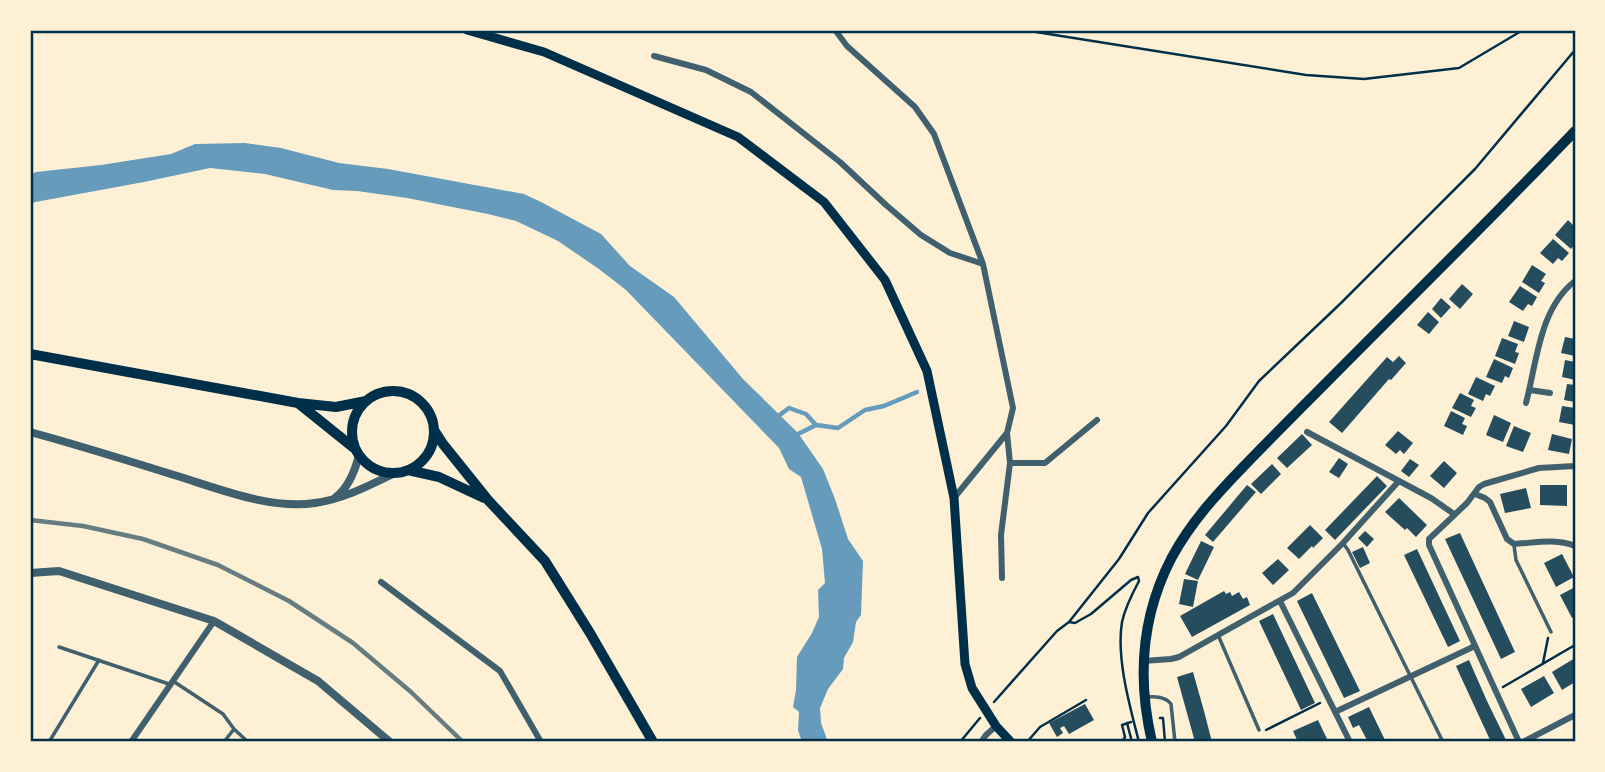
<svg xmlns="http://www.w3.org/2000/svg" width="1605" height="772" font-family="'Work Sans',sans-serif">
  <style>
    .water { fill: #669bbc }
    .lines { fill: none; stroke-linecap: round; stroke-linejoin: round }
    .stream { stroke: #669bbc; stroke-width: 4.5 }
    .building { fill: #264d5e }
    .path { stroke: #003049; stroke-width: 2.5 }
    .service { stroke: #3f606c; stroke-width: 3.5 }
    .minor { stroke: #3f606c; stroke-width: 6 }
    .tertiary { stroke: #3f606c; stroke-width: 8 }
    .secondary { stroke: #003049; stroke-width: 9 }
    .primary { stroke: #003049; stroke-width: 10 }
    .rail { stroke: #657d81; stroke-width: 4.5 }
    .neatline { fill: none; stroke: #003049; stroke-width: 2.5 }
  </style>
  <rect width="100%" height="100%" fill="#fdf0d5"/>
  <path class="water" d="M245 143 281 148 339 163 388 169 524 194 541 202 601 234 630 266 674 297 743 379 798 433 823 469 835 499 848 539 863 561 861 615 856 622 853 642 844 658 843 669 828 689 820 708 821 723 828 742H802L798 730 799 712 793 707 796 690 797 657 812 633 819 617 818 590 825 583 822 549 801 477 789 469 779 448 626 290 599 269 558 241 516 221 488 214 407 198 357 191 333 190 265 174 210 168 144 182 30 203V175L36 172 101 165 171 154 195 144Z"/>
  <g class="lines">
    <path class="stream" d="M777 417 789 408 806 414 816 425
      M796 435 816 425 838 428 865 410 884 406 917 392"/>
  </g>
  <path class="building" d="M1568 220 1575 227V244L1571 249 1555 235Z
    M1553 239 1569 253 1562 261 1558 258 1553 264 1540 253Z
    M1532 265 1546 274 1541 281 1545 283 1539 293 1522 282Z
    M1462 284 1473 294 1460 309 1449 299Z
    M1520 286 1537 297 1532 306 1528 304 1523 311 1509 302Z
    M1441 298 1451 307 1441 318 1432 309Z
    M1428 312 1439 322 1429 334 1417 325Z
    M1514 321 1529 327 1524 342 1508 336Z
    M1565 337 1575 339V356L1561 353Z
    M1502 338 1518 344 1515 352 1519 353 1515 364 1495 356Z
    M1399 356 1406 363 1391 380 1389 379 1342 433 1329 422 1387 357 1393 362Z
    M1494 359 1513 368 1509 378 1505 376 1502 383 1486 377Z
    M1565 360 1575 362V380L1562 377Z
    M1476 377 1495 386 1490 396 1486 394 1483 401 1468 394Z
    M1567 384 1575 385V402L1564 400Z
    M1460 393 1474 400 1471 406 1476 408 1471 417 1452 408Z
    M1562 406 1575 408V425L1559 422Z
    M1451 411 1465 418 1462 424 1467 426 1463 435 1444 426Z
    M1494 415 1511 423 1503 442 1486 435Z
    M1514 426 1531 433 1523 452 1506 446Z
    M1398 431 1413 443 1404 454 1400 450 1396 454 1385 445Z
    M1302 434 1312 445 1287 468 1277 458Z
    M1552 434 1572 439 1569 454 1548 450Z
    M1339 458 1348 464 1339 478 1329 472Z
    M1410 459 1419 465 1409 477 1401 471Z
    M1444 461 1457 473 1444 488 1430 476Z
    M1272 464 1281 474 1261 494 1251 484Z
    M1377 476 1387 486 1335 540 1325 530Z
    M1247 485 1256 492 1213 542 1205 535Z
    M1540 485H1567V506L1540 505Z
    M1526 488 1531 508 1505 513 1500 494Z
    M1399 498 1427 525 1416 537 1407 528 1405 530 1385 512Z
    M1310 525 1323 538 1313 548 1312 546 1299 559 1287 548Z
    M1365 531 1374 539 1367 547 1358 538Z
    M1460 533 1515 652 1501 659 1445 539Z
    M1201 541 1214 547 1198 580 1185 574Z
    M1363 547 1370 563 1360 568 1352 552Z
    M1417 549 1460 641 1448 647 1404 555Z
    M1562 554 1574 577 1556 587 1544 563Z
    M1278 559 1289 570 1273 585 1262 573Z
    M1184 579 1198 581 1193 607 1179 604Z
    M1575 587V617L1572 618 1560 595Z
    M1224 591 1226 594 1230 592 1232 596 1239 592 1243 599 1247 597 1250 605 1192 637 1180 616Z
    M1312 593 1360 691 1344 698 1297 601Z
    M1273 614 1315 703 1301 710 1259 621Z
    M1575 658V682L1562 690 1552 672Z
    M1469 660 1487 701 1507 742H1491L1460 675 1456 666Z
    M1193 672 1204 711 1212 742H1195L1177 677Z
    M1544 676 1554 693 1531 707 1521 689Z
    M1085 704 1094 720 1069 734 1064 726 1060 728 1063 733 1057 737 1049 723Z
    M1369 707 1383 736 1386 742H1368L1359 725 1353 728 1348 717Z
    M1318 720 1328 741 1325 742H1298L1293 731Z"/>
  <g class="lines">
    <path class="path" d="M1033 30 1036 32 1306 75 1364 79 1459 68 1523 30
      M1069 622 1075 623 1091 614 1131 580 1138 577 1139 581C1132 594 1125 608 1122 622 1116 658 1130 707 1139 742
      M1543 663 1548 638
      M1503 687 1575 645
      M994 702 1057 631 1069 622 1119 559 1148 513 1226 426 1259 381 1341 303 1475 169 1575 50
      M1160 718H1163L1165 742
      M1127 723 1132 742
      M1266 730 1320 703
      M960 742 980 718
      M1027 742 1040 727 1086 700
      M1122 742 1125 737 1122 725 1131 722"/>
    <path class="service" d="M1343 543 1348 550 1443 742
      M1514 545 1516 560 1551 632
      M1218 635 1259 730
      M59 647 169 684
      M173 681 223 714 234 729
      M1147 697C1155 696 1166 697 1171 704L1175 742
      M49 742 99 660
      M224 742 234 729 248 742"/>
    <path class="minor" d="M835 30 847 46 915 107 934 134 983 264 1013 408 1007 433 954 498
      M654 56 706 70 751 92 840 162 886 205 921 235 950 253 983 264
      M1530 390 1550 393
      M1526 403C1537 362 1539 309 1575 281
      M1307 432 1431 498 1454 514
      M1007 433 1010 463H1045L1097 420
      M1475 494 1485 498 1490 502 1507 539 1514 544C1534 543 1555 538 1575 546
      M1002 578 1001 535 1010 463
      M381 582 500 671 541 742
      M1280 601 1350 742
      M1143 661 1171 659 1179 657 1293 593 1343 543 1398 482
      M1335 712 1475 646
      M131 742 214 621
      M981 742 986 735 996 726
      M1519 742 1429 545V539L1467 503 1479 487 1484 484 1539 468 1575 466
      M1523 742 1575 715"/>
    <path class="tertiary" d="M30 432C78 445 126 460 174 475 217 488 270 510 315 503 344 499 370 485 395 473
      M336 497C349 487 355 471 359 455
      M30 573 59 571 214 621 318 681 390 742"/>
    <path class="secondary" d="M467 30 544 52 738 137 824 202 885 280 927 371 954 498 965 664 972 688 996 726 1011 742"/>
    <path class="primary" d="M30 354 298 403 336 407 366 401
      M352 432a41 41 0 1 1 82 0a41 41 0 1 1-82 0Z
      M298 403 354 448
      M434 430 443 444 488 500 545 561 590 633 653 742
      M408 470 439 477 484 498
      M1152 742C1137 678 1141 616 1172 557 1191 522 1216 495 1244 466 1268 441 1293 416 1318 391 1404 304 1491 219 1575 131"/>
    <path class="rail" d="M30 520 83 526 143 539 218 565 289 601 353 643 411 692 463 742"/>
  </g>
  <rect width="1605" height="772" fill="none" stroke="#fdf0d5" stroke-width="63"/>
  <rect x="32" y="32" width="1542" height="708" class="neatline"/>
</svg>
